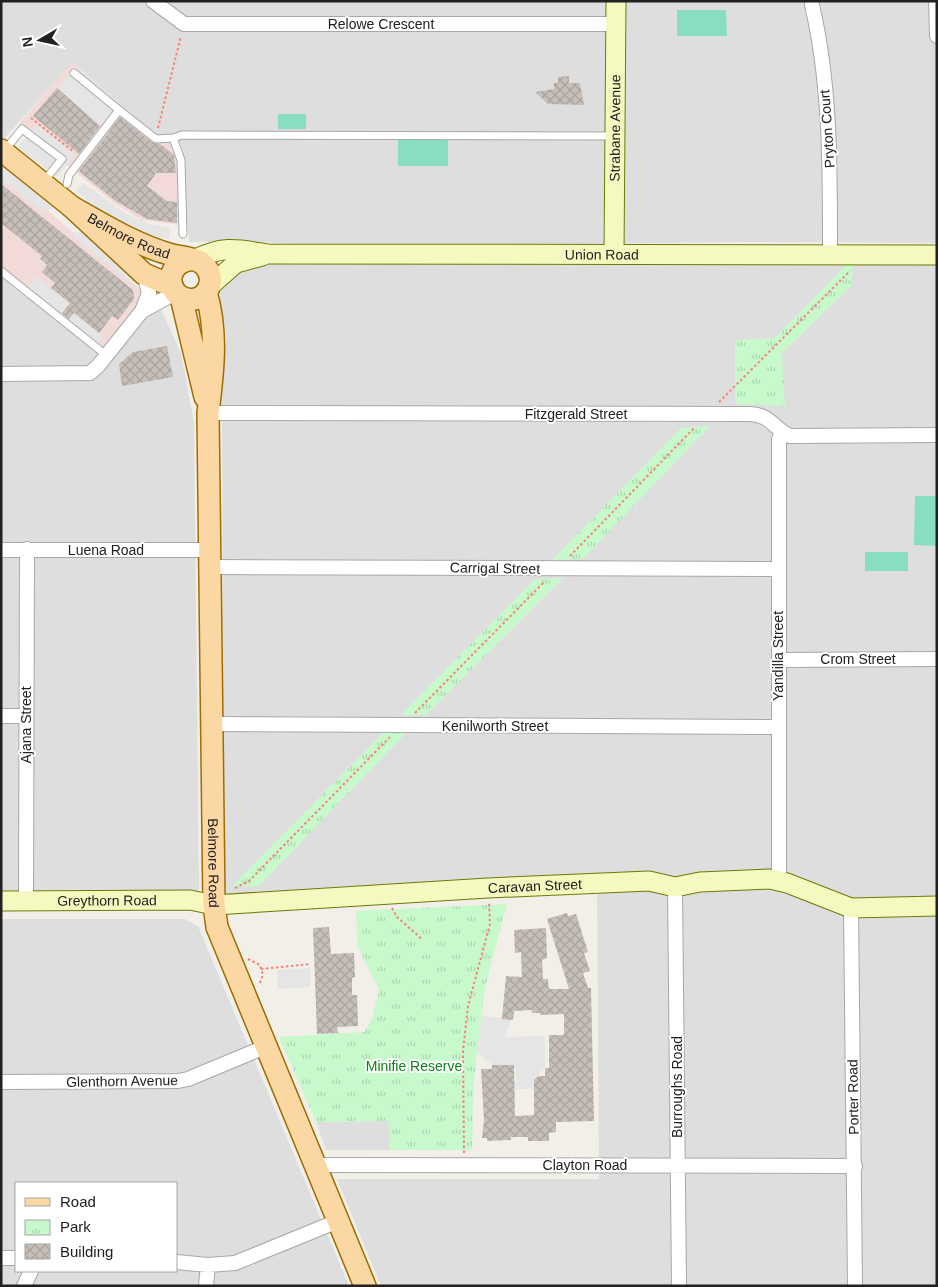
<svg xmlns="http://www.w3.org/2000/svg" width="938" height="1287" font-family="Arial,sans-serif">
  <style>
    .residential { fill: #dfdede; fill-rule: evenodd }
    .commercial { fill: #f1dad8 }
    .park { fill: url(#park-tufts) }
    .pitch { fill: #88dfbf }
    .parking { fill: #e5e5e5 }
    .building { fill: url(#building-cross-hatch) }
    .lines { fill: none; stroke-linecap: round; stroke-linejoin: round }
    .lane-casing { stroke: #a8a8a8; stroke-width: 9 }
    .street-casing { stroke: #a8a8a8; stroke-width: 16 }
    .secondary-casing { stroke: #6b7b06; stroke-width: 21 }
    .primary-casing { stroke: #9d6d02; stroke-width: 24 }
    .path { stroke: #f88373; stroke-width: 2; stroke-dasharray: 2.5 2.5; stroke-linecap: butt }
    .lane { stroke: #fff; stroke-width: 7 }
    .street { stroke: #fff; stroke-width: 14 }
    .secondary { stroke: #f5f9bf; stroke-width: 19 }
    .primary { stroke: #fbd7a4; stroke-width: 21 }
    .labels { text-anchor: middle; stroke-width: 4; stroke-linejoin: round; paint-order: stroke }
    .street-label { font-size: 14px; fill: #212121; stroke: #fff }
    .park-label { font-size: 14px; fill: #0d821a; stroke: #fff }
  </style>
  <defs>
    <pattern id="park-tufts" width="24" height="20" patternUnits="userSpaceOnUse" patternTransform="scale(1.25)"><rect width="24" height="20" fill="#c8f9cd"/><path d="M3 7l-1-3M5 7V3M7 7l1-3M15 17l-1-3M17 17v-4M19 17l1-3" fill="none" stroke="#acd5b0"/></pattern>
    <pattern id="building-cross-hatch" width="8" height="8" patternUnits="userSpaceOnUse" patternTransform="scale(1.25)"><rect width="8" height="8" fill="#c6beb8"/><path d="M0 0l8 8M0 8l8-8" fill="none" stroke="#aaa39e"/></pattern>
  </defs>
  <rect width="100%" height="100%" fill="#f1efe8"/>
  <path class="residential" d="M1 1H937V243L744 242 361 247 237 241 189 242 183 158 127 112 73 62 1 142Z
    M937 262V1286H381L337 1179H599L597 875 224 894 222 397 226 331 219 302 221 288 236 272 266 263Z
    M1 266 115 356 159 305 181 353 194 423 199 890H1Z
    M1 919H185L198 926 349 1286H1ZM16 1183H176V1271H16Z
    M389 1121V1150H326L316 1122Z"/>
  <path class="commercial" d="M73 61 127 112 183 158 188 226 142 220 114 203 18 125Z
    M1 171 159 305 116 356 1 266Z"/>
  <path class="park" d="M853 263 851 286 782 353 785 406 735 404V340L775 338 846 265Z
    M710 426 583 559 552 560 681 428Z
    M563 578 426 715H401L535 579Z
    M407 732 259 886 231 887 383 733Z
    M507 904 485 988 474 1078 472 1150H389V1121L316 1122 279 1037 364 1032 372 1019 379 990 358 947 356 911Z"/>
  <path class="pitch" d="M677 10H726L727 36H677Z
    M278 114H306V129H278Z
    M398 140H448V166H398Z
    M915 496H937V546L914 545Z
    M865 552H908V571H865Z"/>
  <path class="parking" d="M76 66 120 103 101 126 57 88Z
    M36 124 75 155 57 177 18 147Z
    M1 165 53 208 43 212 1 179Z
    M83 183 125 213 150 224 171 228 169 239 134 231 102 212 76 191Z
    M80 231 140 280 131 283 71 235Z
    M37 276 65 299 79 293 62 314 28 287Z
    M74 313 103 336 98 343 69 320Z
    M310 968V987L278 989 277 970Z
    M482 1015 511 1020 505 1037 545 1036V1068L534 1080V1089H514V1082L517 1081 514 1065H492L477 1051Z"/>
  <path class="building" d="M569 76V83H580L584 105 548 104 535 92 554 89V83H558V77Z
    M57 88 100 126 79 154 33 116Z
    M120 117 153 143 160 144 174 155 176 173H156L147 186 167 201 177 202V223L147 219 114 200 79 171Z
    M1 184 133 290 134 299 118 320 112 316 99 333 74 313 69 319 62 313 70 303 51 288 55 283 42 272 47 265 40 259 42 256 1 223Z
    M167 346 173 377 122 386 119 364 133 352Z
    M567 913 568 916 576 914 588 952 584 953 590 971 583 973 588 988H591L594 1121 556 1122V1132L549 1133V1141H528V1137H511V1140L487 1141V1138H482L484 1120 481 1069H492V1065H514L515 1116 534 1115V1080L538 1076H545V1068H549V1035H564V1014L540 1015V1013H532V1010L514 1011 513 1020 502 1019 506 976 522 977 521 952 515 953 514 930 546 928 547 958 542 960 543 979H548L549 989H569L547 919Z
    M329 927 331 954 354 953 355 977 352 978V995H357L358 1026 337 1027 338 1033 317 1034 313 928Z"/>
  <g class="lines">
    <defs>
      <path id="lane" d="M119 110 156 139 173 138 182 135 615 136
        M173 138 181 160 183 234
        M5 150 22 129 62 159 44 181
        M67 184 69 175 119 110 74 73
        M1 271 106 355"/>
      <path id="street" d="M153 1 184 24H616
        M936 1 937 36
        M812 5C831 86 830 172 830 255
        M142 311 175 293
        M1 374 90 373 98 366 142 311 149 293 144 274
        M208 413 750 414C772 415 773 429 790 436L937 435
        M1 550H210
        M210 567 779 569
        M779 660 937 659
        M1 716H26
        M212 724 778 727
        M779 881V439L783 433
        M675 887 679 1286
        M26 900 27 549
        M851 908 855 1286
        M1 1082 178 1081 188 1079 265 1047
        M315 1165 855 1166
        M1 1258H16
        M176 1262 208 1265 235 1263 338 1221
        M24 1286 31 1271
        M206 1286 208 1265"/>
      <g id="secondary">
        <path id="s1" d="M614 254 616 1"/>
        <path id="s2" d="M194 260C223 245 237 249 268 254L937 255"/>
        <path d="M210 286 236 263 262 256"/>
        <path id="s3" d="M1 901 190 900 214 905 488 888 649 881 675 887 700 882 770 879 787 883 851 908 937 906"/>
      </g>
      <g id="primary">
        <path d="M1 150 72 207 144 274 172 286"/>
        <path id="s4" d="M72 207C104 225 136 245 172 255 181 257 197 258 204 265 210 271 212 279 209 287 205 300 188 303 178 295 164 282 172 263 189 260"/>
        <path id="s5" d="M206 292C218 332 213 372 208 413L214 905 217 927 365 1286"/>
        <path d="M181 297 205 397"/>
      </g>
    </defs>
    <use href="#lane" class="lane-casing"/>
    <use href="#street" class="street-casing"/>
    <use href="#secondary" class="secondary-casing"/>
    <use href="#primary" class="primary-casing"/>
    <path class="path" d="M31 118 74 152
      M158 128 181 36
      M719 402 850 271
      M570 556 695 427
      M415 713 545 581
      M235 888 249 881 390 737
      M392 908 397 917 423 940
      M248 959 260 965 263 975 259 985
      M261 969 310 964
      M464 1153 463 1051 468 1006 490 924 489 902"/>
    <use href="#lane" class="lane"/>
    <use href="#street" class="street"/>
    <use href="#secondary" class="secondary"/>
    <use href="#primary" class="primary"/>
  </g>
  <g class="labels">
    <g class="street-label">
      <text x="381" y="29">Relowe Crescent</text>
      <text dy="5" stroke="none"><textPath href="#s1" startOffset="126">Strabane Avenue</textPath></text>
      <text transform="translate(827 129) rotate(-94)" y="5">Pryton Court</text>
      <text dy="5" stroke="none"><textPath href="#s4" startOffset="64">Belmore Road</textPath></text>
      <text dy="5" stroke="none"><textPath href="#s2" startOffset="410">Union Road</textPath></text>
      <text x="576" y="419">Fitzgerald Street</text>
      <text x="106" y="555">Luena Road</text>
      <text transform="translate(495 568) rotate(1)" y="5">Carrigal Street</text>
      <text transform="translate(778 656) rotate(-90)" y="5">Yandilla Street</text>
      <text x="858" y="664">Crom Street</text>
      <text transform="translate(26 725) rotate(-90)" y="5">Ajana Street</text>
      <text x="495" y="731">Kenilworth Street</text>
      <text dy="5" stroke="none"><textPath href="#s5" startOffset="572">Belmore Road</textPath></text>
      <text dy="5" stroke="none"><textPath href="#s3" startOffset="535">Caravan Street</textPath></text>
      <text dy="5" stroke="none"><textPath href="#s3" startOffset="106">Greythorn Road</textPath></text>
      <text transform="translate(122 1081) rotate(-1)" y="5">Glenthorn Avenue</text>
      <text transform="translate(677 1087) rotate(-90)" y="5">Burroughs Road</text>
      <text transform="translate(853 1097) rotate(-91)" y="5">Porter Road</text>
      <text x="585" y="1170">Clayton Road</text>
    </g>
    <g class="park-label">
      <text x="414" y="1071">Minifie Reserve</text>
    </g>
  </g>
  <rect width="938" height="1287" fill="none" stroke="#212121" stroke-width="5"/>
  <rect x="15" y="1182" width="162" height="90" fill="#ffffff" stroke="#a6a6a6"/>
  <rect x="25" y="1198" width="25" height="8" fill="#fbd7a4" stroke="#a6a6a6"/>
  <text x="60" y="1207" font-size="15" fill="#212121">Road</text>
  <rect x="25" y="1220" width="25" height="15" fill="url(#park-tufts)" stroke="#a6a6a6"/>
  <text x="60" y="1232" font-size="15" fill="#212121">Park</text>
  <rect x="25" y="1244" width="25" height="15" fill="url(#building-cross-hatch)" stroke="#a6a6a6"/>
  <text x="60" y="1257" font-size="15" fill="#212121">Building</text>
  <g transform="translate(40 40) rotate(261)" stroke="#ffffff" stroke-width="4" paint-order="stroke">
  <path d="M0-4L9 19L0 12L-9 19Z" fill="#212121"/>
  <text y="-8" font-size="14" font-weight="bold" text-anchor="middle" fill="#212121">N</text>
  </g>
</svg>
